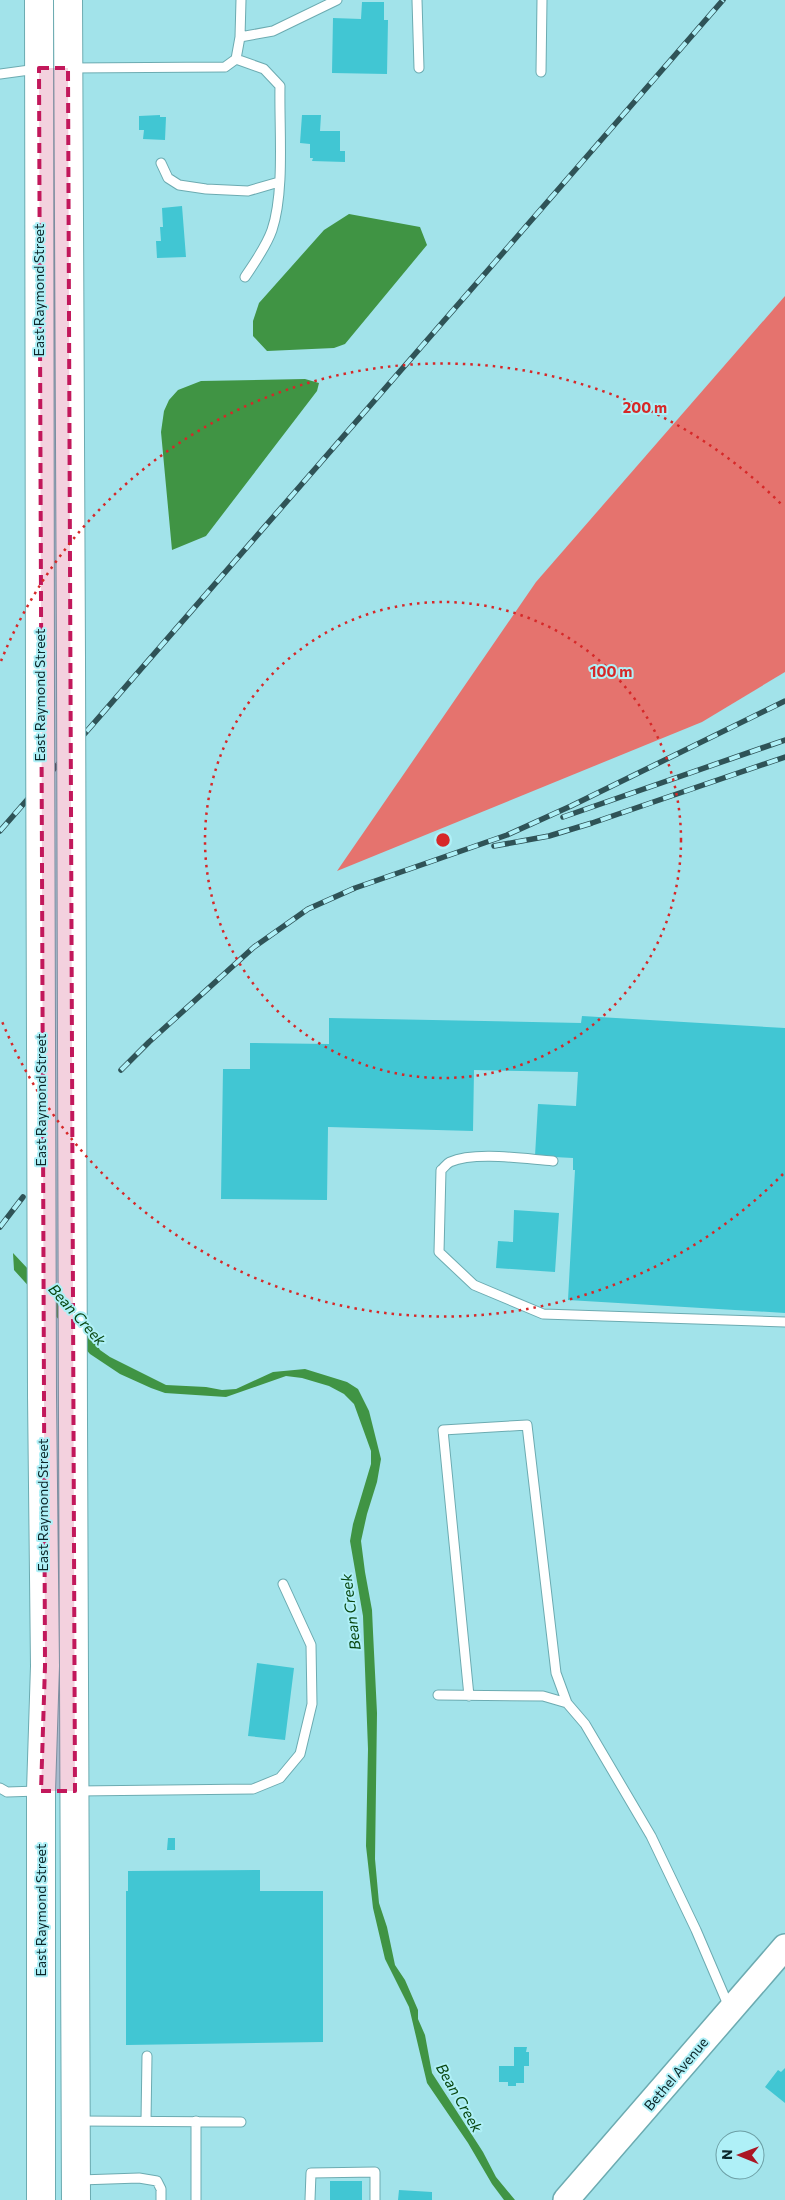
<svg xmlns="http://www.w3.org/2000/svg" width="785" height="2200" font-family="Commissioner,sans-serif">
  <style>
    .forest { fill: #e5736e }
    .water { fill: #409444 }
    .building { fill: #41c6d3 }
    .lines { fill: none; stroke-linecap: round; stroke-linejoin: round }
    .lane-casing { stroke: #6cabb1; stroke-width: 11 }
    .secondary-casing { stroke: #6cabb1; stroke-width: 28 }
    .primary-casing { stroke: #6cabb1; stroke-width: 30 }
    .lane { stroke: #fff; stroke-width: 9 }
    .secondary { stroke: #fff; stroke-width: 25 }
    .primary { stroke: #fff; stroke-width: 28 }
    .rail-casing { stroke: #2f5357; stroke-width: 5.5 }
    .rail { stroke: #aff0f7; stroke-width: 4; stroke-dasharray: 11; stroke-linecap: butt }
    .primary-bridge-casing { stroke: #6cabb1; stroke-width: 30; stroke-linecap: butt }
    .primary-bridge { stroke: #fff; stroke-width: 28 }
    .marked { fill: #c2185b; fill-opacity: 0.2; stroke: #c2185b; stroke-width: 4; stroke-dasharray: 10 6; stroke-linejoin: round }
    .ring { fill: none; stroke: #d62828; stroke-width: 2.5; stroke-dasharray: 2.5 5 }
    .labels { text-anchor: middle; stroke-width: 4; stroke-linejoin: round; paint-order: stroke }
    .street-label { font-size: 14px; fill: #0b2629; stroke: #aff0f7 }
    .water-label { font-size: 15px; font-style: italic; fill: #07450e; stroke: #aff0f7 }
    .centre { fill: #d62828; stroke: #aff0f7; stroke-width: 2.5 }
    .ring-label { font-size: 15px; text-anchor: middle; font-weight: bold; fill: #d62828; stroke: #aff0f7; stroke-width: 4; stroke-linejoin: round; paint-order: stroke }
  </style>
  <rect width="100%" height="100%" fill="#a2e3ea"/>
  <path class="forest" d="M785 296V672L702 722 337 871 536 582Z"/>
  <path class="water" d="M349 214 420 227 427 245 345 344 334 348 267 351 253 336V321L259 303 324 230Z
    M305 379 319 383 317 391 206 536 172 550 161 432 164 411 169 400 178 390 201 381Z
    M13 1253 92 1337 100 1350 110 1357 166 1385 206 1387 222 1390 236 1389 273 1372 305 1369 347 1382 358 1389 369 1411 381 1459 377 1482 367 1514 361 1541 365 1572 372 1610 373 1632 377 1713 375 1859 379 1903 387 1927 395 1965 405 1980 418 2010V2019L425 2035 432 2073 483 2152 496 2177 515 2200H504L492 2184 468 2143 427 2083 409 2007 385 1959 373 1908 366 1846 368 1749 363 1616 350 1541 353 1524 371 1464V1451L354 1404 344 1394 329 1386 302 1378 286 1376 226 1397 165 1393 151 1388 120 1374 90 1354 14 1270Z"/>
  <path class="building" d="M362 2H384V20H388L387 74 332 73 333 18 361 19Z
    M160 115V117H166L165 140 143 139 144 130H139V116Z
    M302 115H321L320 131H340V151H345V162L312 161 313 158H310V144L300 143Z
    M182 206 186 257 157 258 156 241H161L160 227H163L162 208Z
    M582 1016 785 1028V1313L568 1300 575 1170H573V1158L535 1156 538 1104 576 1106 578 1072 474 1070 473 1131 328 1127 327 1200 221 1199 223 1069H250V1043L329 1044V1018L581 1023Z
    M514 1210 559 1213 555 1272 496 1268 498 1241 513 1242Z
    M257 1663 294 1668 285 1740 248 1736Z
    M168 1838H175V1850H167Z
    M260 1870V1891H323V2042L126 2045V1891H128V1871Z
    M514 2047H527L526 2052H529V2066H524V2083H516V2086H508V2082H499V2066H514Z
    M785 2068V2103L765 2087 778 2070 781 2072Z
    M330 2181H362V2200H330Z
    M399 2190 432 2192V2200H398Z"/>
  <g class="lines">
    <defs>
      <path id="lane" d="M417 0 419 68
        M240 37 273 31 337 0
        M236 59 264 69 280 86C279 128 285 191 272 230 266 247 255 262 245 277
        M71 68 225 67 236 59 240 37 241 0
        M541 72 542 0
        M0 74 37 69
        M161 163 168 178 179 185 206 189 248 191 279 182
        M553 1161C525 1159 475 1151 450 1162 446 1164 444 1168 441 1170L439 1252 474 1285 543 1314 785 1322
        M438 1695 543 1696 567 1703 585 1724 651 1836 696 1930 729 2007
        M469 1696 443 1430 527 1425 556 1673 567 1703
        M0 1788 7 1792 38 1791
        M78 1791 253 1789 280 1778 300 1754 312 1704 311 1645 283 1584
        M79 2121 241 2122
        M146 2121 147 2056
        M80 2180 139 2178 157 2181 161 2189V2200
        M196 2200V2121
        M310 2200 311 2173 375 2172V2200"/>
      <path id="secondary" d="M566 2200 785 1947"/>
      <path id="primary" d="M39 0 40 693
        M68 0 71 660
        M73 1421 76 2200
        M41 2200V1791L45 1666 42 1395"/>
    </defs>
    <use href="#lane" class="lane-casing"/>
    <use href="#secondary" class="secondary-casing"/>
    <use href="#primary" class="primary-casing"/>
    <use href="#lane" class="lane"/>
    <use href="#secondary" class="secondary"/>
    <use href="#primary" class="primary"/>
    <defs>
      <path id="rail" d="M563 817 785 740
        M0 831 723 0
        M494 846 549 836 592 823 785 757
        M121 1070 149 1042 254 947 308 909 355 888 507 835 571 806 785 701
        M0 1227 23 1197"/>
    </defs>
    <use href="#rail" class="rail-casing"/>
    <use href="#rail" class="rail"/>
    <defs>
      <path id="primary-bridge" d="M71 660 73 1421
        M40 693 42 1395"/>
    </defs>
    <use href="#primary-bridge" class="primary-bridge-casing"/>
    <use href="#primary-bridge" class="primary-bridge"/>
  </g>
  <path class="marked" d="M39 68H68L75 1791H41L45 1666Z"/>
  <g class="ring">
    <circle cx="443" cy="840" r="238"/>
    <path d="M783 1174A477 477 0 0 1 1 1019M1 661A477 477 0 0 1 783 506"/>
  </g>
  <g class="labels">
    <g class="street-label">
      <text transform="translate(39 290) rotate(-90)" y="5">East Raymond Street</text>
      <text transform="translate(40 695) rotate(-90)" y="5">East Raymond Street</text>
      <text transform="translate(41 1100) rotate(-90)" y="5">East Raymond Street</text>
      <text transform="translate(43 1505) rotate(-90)" y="5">East Raymond Street</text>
      <text transform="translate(41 1910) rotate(-90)" y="5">East Raymond Street</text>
      <text transform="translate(676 2074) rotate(-50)" y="5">Bethel Avenue</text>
    </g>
    <g class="water-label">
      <text transform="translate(77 1315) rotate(48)" y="5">Bean Creek</text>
      <text transform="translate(351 1612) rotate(-97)" y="5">Bean Creek</text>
      <text transform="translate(459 2098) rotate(60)" y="5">Bean Creek</text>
    </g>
  </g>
  <circle cx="443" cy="840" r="8" class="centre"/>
  <g class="ring-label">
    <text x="645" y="413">200 m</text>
    <text x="611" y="677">100 m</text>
  </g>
  <g transform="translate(740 2155) rotate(271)"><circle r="24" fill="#aff0f7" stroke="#6d9fa5"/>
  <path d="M0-4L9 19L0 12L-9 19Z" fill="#ab1724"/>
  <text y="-8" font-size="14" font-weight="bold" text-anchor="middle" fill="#0b2629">N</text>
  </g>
</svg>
